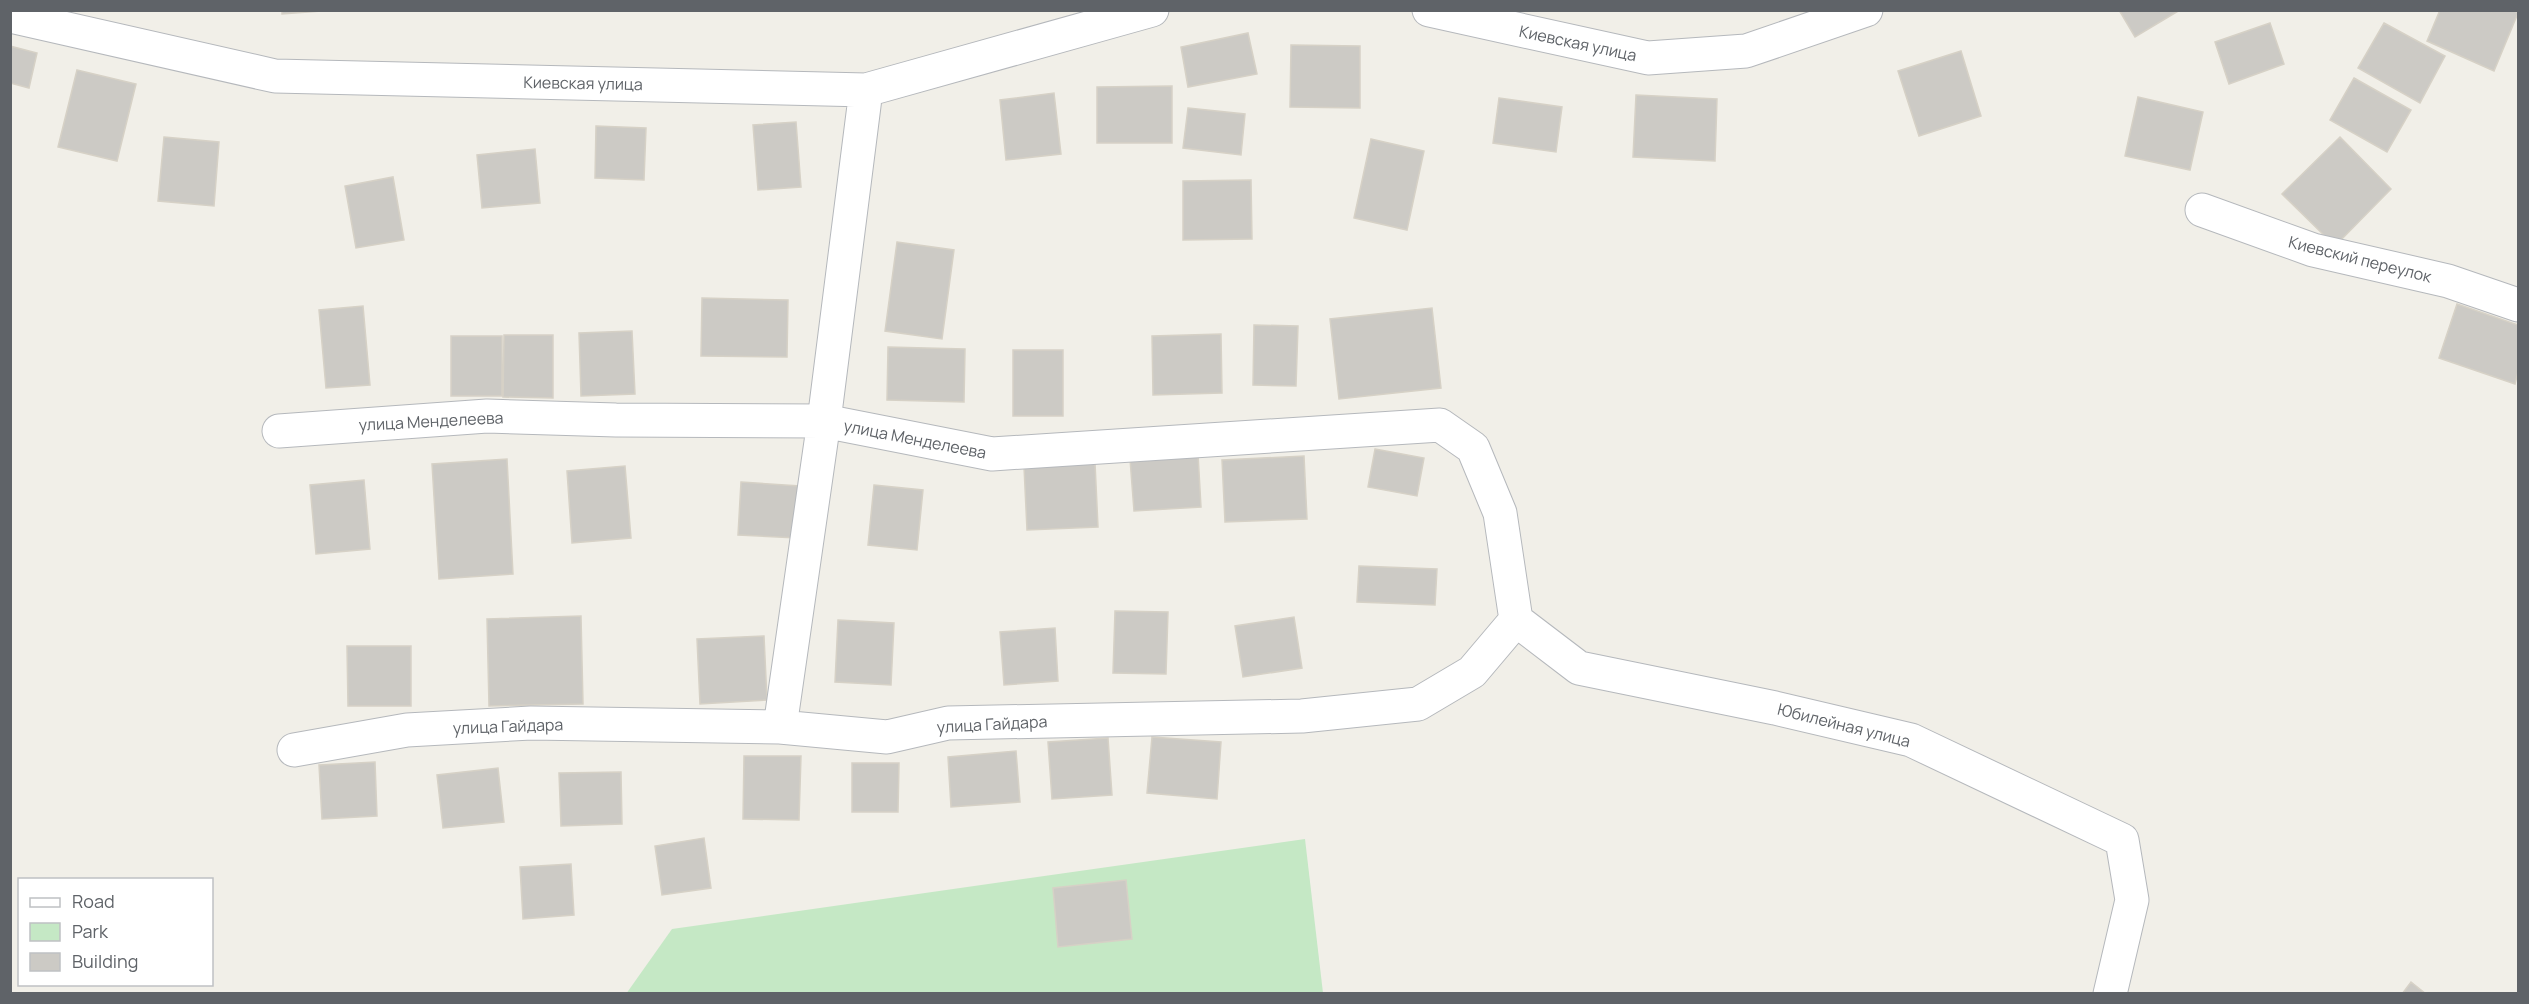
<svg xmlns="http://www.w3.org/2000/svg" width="2529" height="1004" font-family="Manrope,sans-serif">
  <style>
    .green { fill: #c5e8c5 }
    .building { fill: #cccac5; stroke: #d6d1c6; stroke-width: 1.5 }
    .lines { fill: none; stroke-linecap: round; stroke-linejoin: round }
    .street-casing { stroke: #b5b8bc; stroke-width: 35 }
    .street { stroke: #fff; stroke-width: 33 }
    .labels { text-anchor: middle; stroke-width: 4.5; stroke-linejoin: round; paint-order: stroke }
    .street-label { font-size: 16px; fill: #5f6368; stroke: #fff }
  </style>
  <rect width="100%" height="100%" fill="#f1efe8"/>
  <path class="green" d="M1305 839 1323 993 626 994 672 929Z"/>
  <path class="building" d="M282 10H321V11L282 14Z
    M2119 10H2180L2135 37Z
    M2440 10H2513L2518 13 2494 71 2427 41Z
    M2270 23 2284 64 2229 84 2215 42Z
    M2384 23 2445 56 2420 103 2358 68Z
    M1248 33 1257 74 1188 87 1181 47Z
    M1291 45 1360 46V108L1290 107Z
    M10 46 37 53 29 88 10 83Z
    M1961 51 1981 116 1919 136 1898 71Z
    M77 70 136 84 117 161 58 147Z
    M2354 78 2411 110 2387 152 2330 120Z
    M1172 86V143H1097V87Z
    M1054 93 1061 154 1006 160 1000 100Z
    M1636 95 1717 99 1715 161 1633 157Z
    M2138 97 2203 112 2190 170 2125 156Z
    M1499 98 1562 107 1556 152 1493 143Z
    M1188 108 1245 114 1241 155 1183 148Z
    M796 122 801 187 758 190 753 125Z
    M596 126 646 128 644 180 595 178Z
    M164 137 219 142 214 206 158 201Z
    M2340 137 2391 189 2335 246 2282 194Z
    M1371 139 1424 151 1407 230 1354 218Z
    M535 149 540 203 482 208 477 155Z
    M393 177 404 240 356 248 345 186Z
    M1251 180 1252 239 1183 240V181Z
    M897 242 954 250 942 339 885 331Z
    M702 298 788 300 787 357 701 356Z
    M2457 304 2518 325V372L2515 384 2439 358Z
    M363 306 370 385 326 388 319 310Z
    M1432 308 1441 388 1339 399 1330 319Z
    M1254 325 1298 326 1296 386 1253 385Z
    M632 331 635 394 581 396 579 333Z
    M1221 334 1222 393 1153 395 1152 336Z
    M504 335H553V398L503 397Z
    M451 336H502V396H451Z
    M888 347 965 349 964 402 887 400Z
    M1013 350H1063V416H1013Z
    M1375 449 1424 458 1417 496 1368 487Z
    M1198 454 1201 507 1134 511 1130 459Z
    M1304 456 1307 519 1225 522 1222 460Z
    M507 459 513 574 439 579 432 464Z
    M1095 463 1098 527 1027 530 1024 467Z
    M625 466 631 538 572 543 567 471Z
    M364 480 370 549 316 554 310 485Z
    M741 482 800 486 797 538 738 535Z
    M874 485 923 490 917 550 868 545Z
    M1359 566 1437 569 1435 605 1357 602Z
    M1115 611 1168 612 1166 674 1113 673Z
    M581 616 583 704 489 706 487 619Z
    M1294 617 1302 668 1243 677 1235 626Z
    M838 620 894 623 891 685 835 682Z
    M1055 628 1058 681 1004 685 1000 632Z
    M764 636 767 700 700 704 697 639Z
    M347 646H411V706H348Z
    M1152 737 1221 742 1217 799 1147 793Z
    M1108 738 1112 795 1052 799 1048 742Z
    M1016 751 1020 802 951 807 948 757Z
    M744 756H801L799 820 743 819Z
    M375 762 377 816 322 819 319 765Z
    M852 763H899L898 812H852Z
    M498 768 504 822 443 828 437 775Z
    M621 772 622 824 561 826 559 773Z
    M704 838 711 888 662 895 655 846Z
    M571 864 574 915 523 919 520 867Z
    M1126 880 1132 939 1058 947 1053 888Z
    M2411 982 2426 994H2402Z"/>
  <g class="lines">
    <defs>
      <path id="street" d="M1429 10 1648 58 1746 51 1866 10
        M10 16 275 76 866 90 1152 10
        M2202 210 2313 250 2448 281 2518 305
        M279 431 487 416 616 420 824 421 992 454 1440 425 1473 448 1500 513 1516 620
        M1516 620 1579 668 1775 708 1911 740 2122 840 2132 900 2110 994
        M780 727 824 421 866 90
        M294 750 407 730 531 723 780 727 887 737 948 723 1302 716 1418 704 1472 672 1516 620"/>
    </defs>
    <use href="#street" class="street-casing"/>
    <use href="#street" class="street"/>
  </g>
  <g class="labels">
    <g class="street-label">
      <text transform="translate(1578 43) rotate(12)" y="6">Киевская улица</text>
      <text transform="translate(583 83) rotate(1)" y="6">Киевская улица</text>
      <text transform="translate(2360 259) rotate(14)" y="6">Киевский переулок</text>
      <text transform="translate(431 421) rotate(-3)" y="6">улица Менделеева</text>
      <text transform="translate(915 439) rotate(11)" y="6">улица Менделеева</text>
      <text transform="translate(992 724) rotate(-3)" y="6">улица Гайдара</text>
      <text transform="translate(1844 725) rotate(14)" y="6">Юбилейная улица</text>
      <text transform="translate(508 726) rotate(-2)" y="6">улица Гайдара</text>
    </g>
  </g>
  <rect width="2529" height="1004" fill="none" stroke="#5f6368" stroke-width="24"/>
  <rect x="18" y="878" width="195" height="108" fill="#ffffff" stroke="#bfc1c3" stroke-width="1.5"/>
  <rect x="30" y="898" width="30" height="9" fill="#ffffff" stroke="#bfc1c3" stroke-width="1.5"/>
  <text x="72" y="908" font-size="18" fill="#5f6368">Road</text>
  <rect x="30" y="923" width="30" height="18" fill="#c5e8c5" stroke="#bfc1c3" stroke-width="1.5"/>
  <text x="72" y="938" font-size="18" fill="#5f6368">Park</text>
  <rect x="30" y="953" width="30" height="18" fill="#cccac5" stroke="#bfc1c3" stroke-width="1.5"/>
  <text x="72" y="968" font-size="18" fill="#5f6368">Building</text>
</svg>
